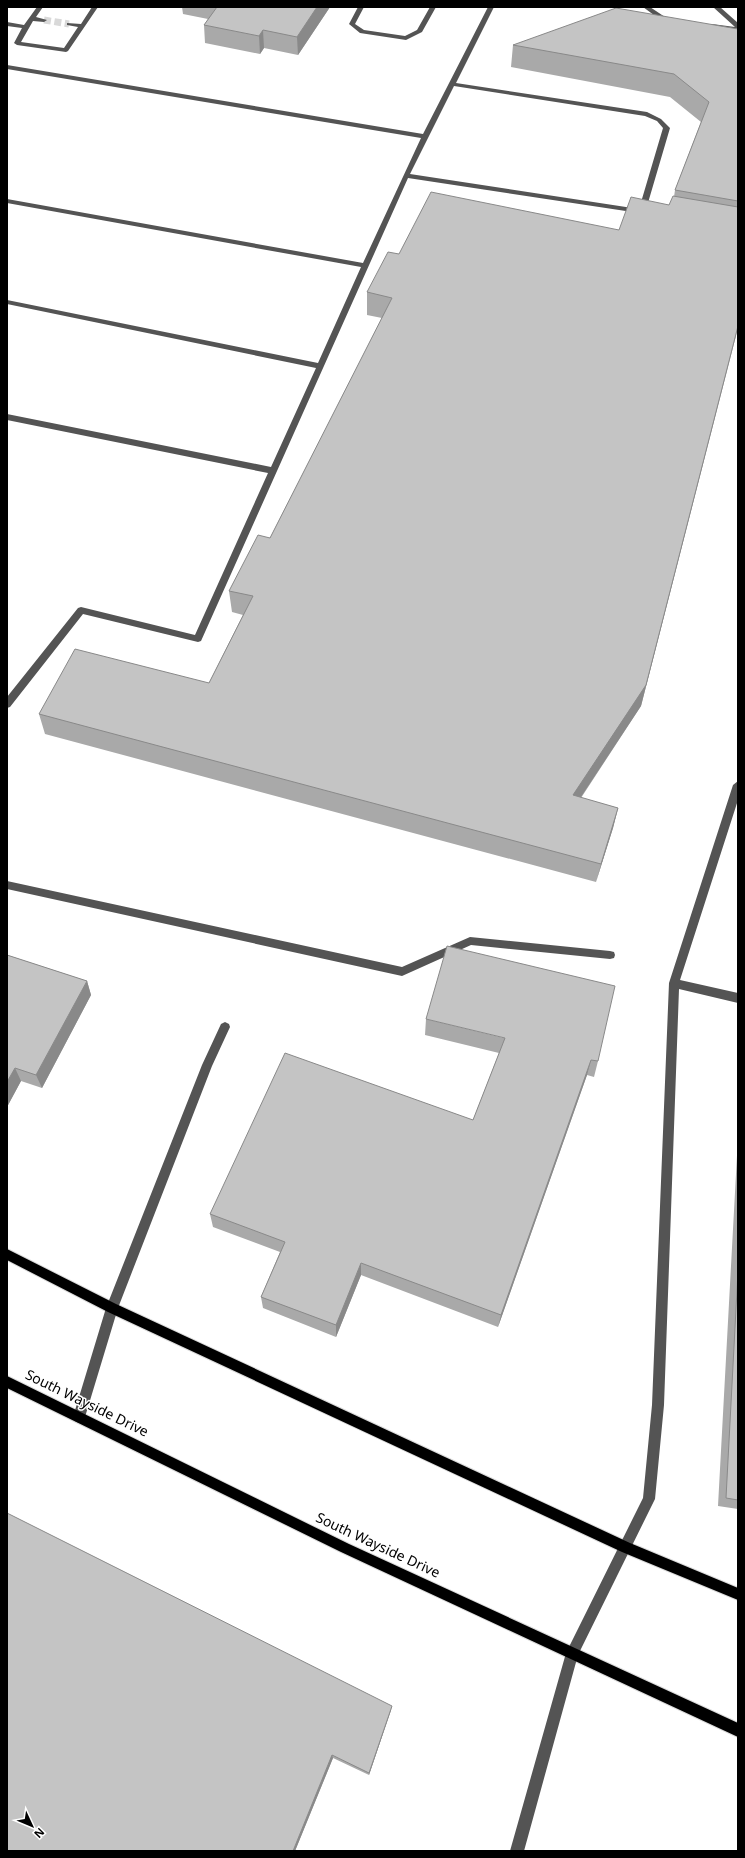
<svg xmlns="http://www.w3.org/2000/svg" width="745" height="1858" font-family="'Noto Sans',sans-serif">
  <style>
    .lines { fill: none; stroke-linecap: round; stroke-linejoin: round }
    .minor-tunnel { stroke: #d9d9d9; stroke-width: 7; stroke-dasharray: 7 3.5; stroke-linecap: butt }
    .major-casing { stroke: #dbdbdb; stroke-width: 2 }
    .minor { fill: #545454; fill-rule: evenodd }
    .major { fill: #000; fill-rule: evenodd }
    .wall { fill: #a9a9a9 }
    .shaded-wall { fill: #898989 }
    .building { fill: #c4c4c4; stroke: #898989 }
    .labels { text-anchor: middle; stroke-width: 3; stroke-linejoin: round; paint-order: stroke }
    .near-street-label { font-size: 14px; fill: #000; stroke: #fff }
  </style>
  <rect width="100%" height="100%" fill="#fff"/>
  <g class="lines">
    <path class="minor-tunnel" d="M44 20 69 24"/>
    <defs>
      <path id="major" d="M7 1249 116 1304 630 1543 738 1588V1600L622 1552 108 1312 7 1260Z
        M7 1376 349 1544 738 1723V1737L341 1552 7 1388Z"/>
    </defs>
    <use href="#major" class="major-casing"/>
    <path class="minor" d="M37 7H43L36 17 47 20 44 22 33 21 21 42 64 48 78 27 67 25V23L81 24 92 7H98L68 51 66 52 17 45 14 43 22 28 7 26V22L24 25Z
      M358 7H364L355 24 364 30 405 36 417 30 430 7H436L422 32 406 40 360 33 349 24Z
      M488 7H494L456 83 647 112 661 119 670 128 645 213H639L408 178 201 641 198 642 83 614 10 707 7 708V697L78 608 81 607 195 635 268 473 7 420V414L271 467 316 368 7 304V300L318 363 361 267 7 203V199L363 263 421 138 7 69V65L423 134ZM454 86 645 116 657 121 663 128 639 209 410 174Z
      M643 7H650L671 21 668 23 662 21Z
      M713 7H720L738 23V31L710 27V25L712 24 735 27Z
      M738 781V800L680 980 738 993V1003L679 989 664 1405 655 1499 578 1655 524 1851H510L566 1653 643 1498 652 1405 669 983 733 785Z
      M7 881 402 967 470 937 610 951 614 952 615 955 614 958 610 959 471 945 402 976 7 889Z
      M225 1022 229 1024 230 1027 212 1066 118 1308 85 1417 83 1421 79 1423 75 1421 73 1417 106 1308 202 1065 221 1024Z"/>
    <use href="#major" class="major"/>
  </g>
  <path class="wall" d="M182 7H330L298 55 264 48 260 54 205 43 204 25 208 19 183 14Z
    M738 29V328L641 706 581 798 618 808 613 828 596 882 45 734 39 714 209 683 243 615 232 612 229 591 270 538 382 318 367 315V292L399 254 619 230 669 205 674 197 675 190 701 122 670 97 511 67 513 45Z
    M7 955 87 981 91 995 42 1088 21 1081 7 1107Z
    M426 1019 598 1061 594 1077 587 1075 498 1327 361 1275 336 1337 263 1308 261 1297 280 1252 213 1227 210 1214 473 1120 499 1053 425 1035Z
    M738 1137V1509L718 1506Z
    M391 1710 369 1775 333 1758 295 1851H7Z"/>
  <path class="shaded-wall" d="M317 7H330L298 55 297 37Z
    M263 30 264 48 260 54 259 36Z
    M738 326 641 706 569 815 573 795Z
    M618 808 613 828 596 882 601 864Z
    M87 981 91 995 42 1088 36 1075Z
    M591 1060 587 1075 498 1327 501 1315Z
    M15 1068 21 1081 7 1107V1082Z
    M361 1263V1275L336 1337V1325Z
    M392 1706 391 1710 369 1775V1773Z
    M332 1755 333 1758 295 1851H293Z"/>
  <path class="building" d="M217 7H317L297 37 263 30 259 36 204 25Z
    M616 8 738 29V201L675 190 709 102 674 74 513 45Z
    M431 192 619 230 631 197 669 205 673 196 738 207V326L646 685 573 795 618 808 601 864 39 714 75 649 209 683 253 596 229 591 258 535 270 538 392 298 367 292 388 252 399 254Z
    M447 946 615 986 598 1061 591 1060 501 1315 361 1263 336 1325 261 1297 285 1242 210 1214 285 1053 473 1120 505 1038 426 1019Z
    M7 955 87 981 36 1075 15 1068 7 1082Z
    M738 1271V1500L726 1498Z
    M7 1513 392 1706 369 1773 332 1755 293 1851H7Z"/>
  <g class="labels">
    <g class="near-street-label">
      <text transform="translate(87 1403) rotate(26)" y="5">South Wayside Drive</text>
      <text transform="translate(378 1545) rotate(25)" y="5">South Wayside Drive</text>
    </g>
  </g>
  <rect width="745" height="1858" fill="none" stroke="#000000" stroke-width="16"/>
  <g transform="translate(32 1826) rotate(134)" stroke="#ffffff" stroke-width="3" paint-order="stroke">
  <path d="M0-3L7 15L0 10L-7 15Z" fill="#000000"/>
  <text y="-6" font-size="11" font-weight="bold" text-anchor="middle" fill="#000000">N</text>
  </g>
</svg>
